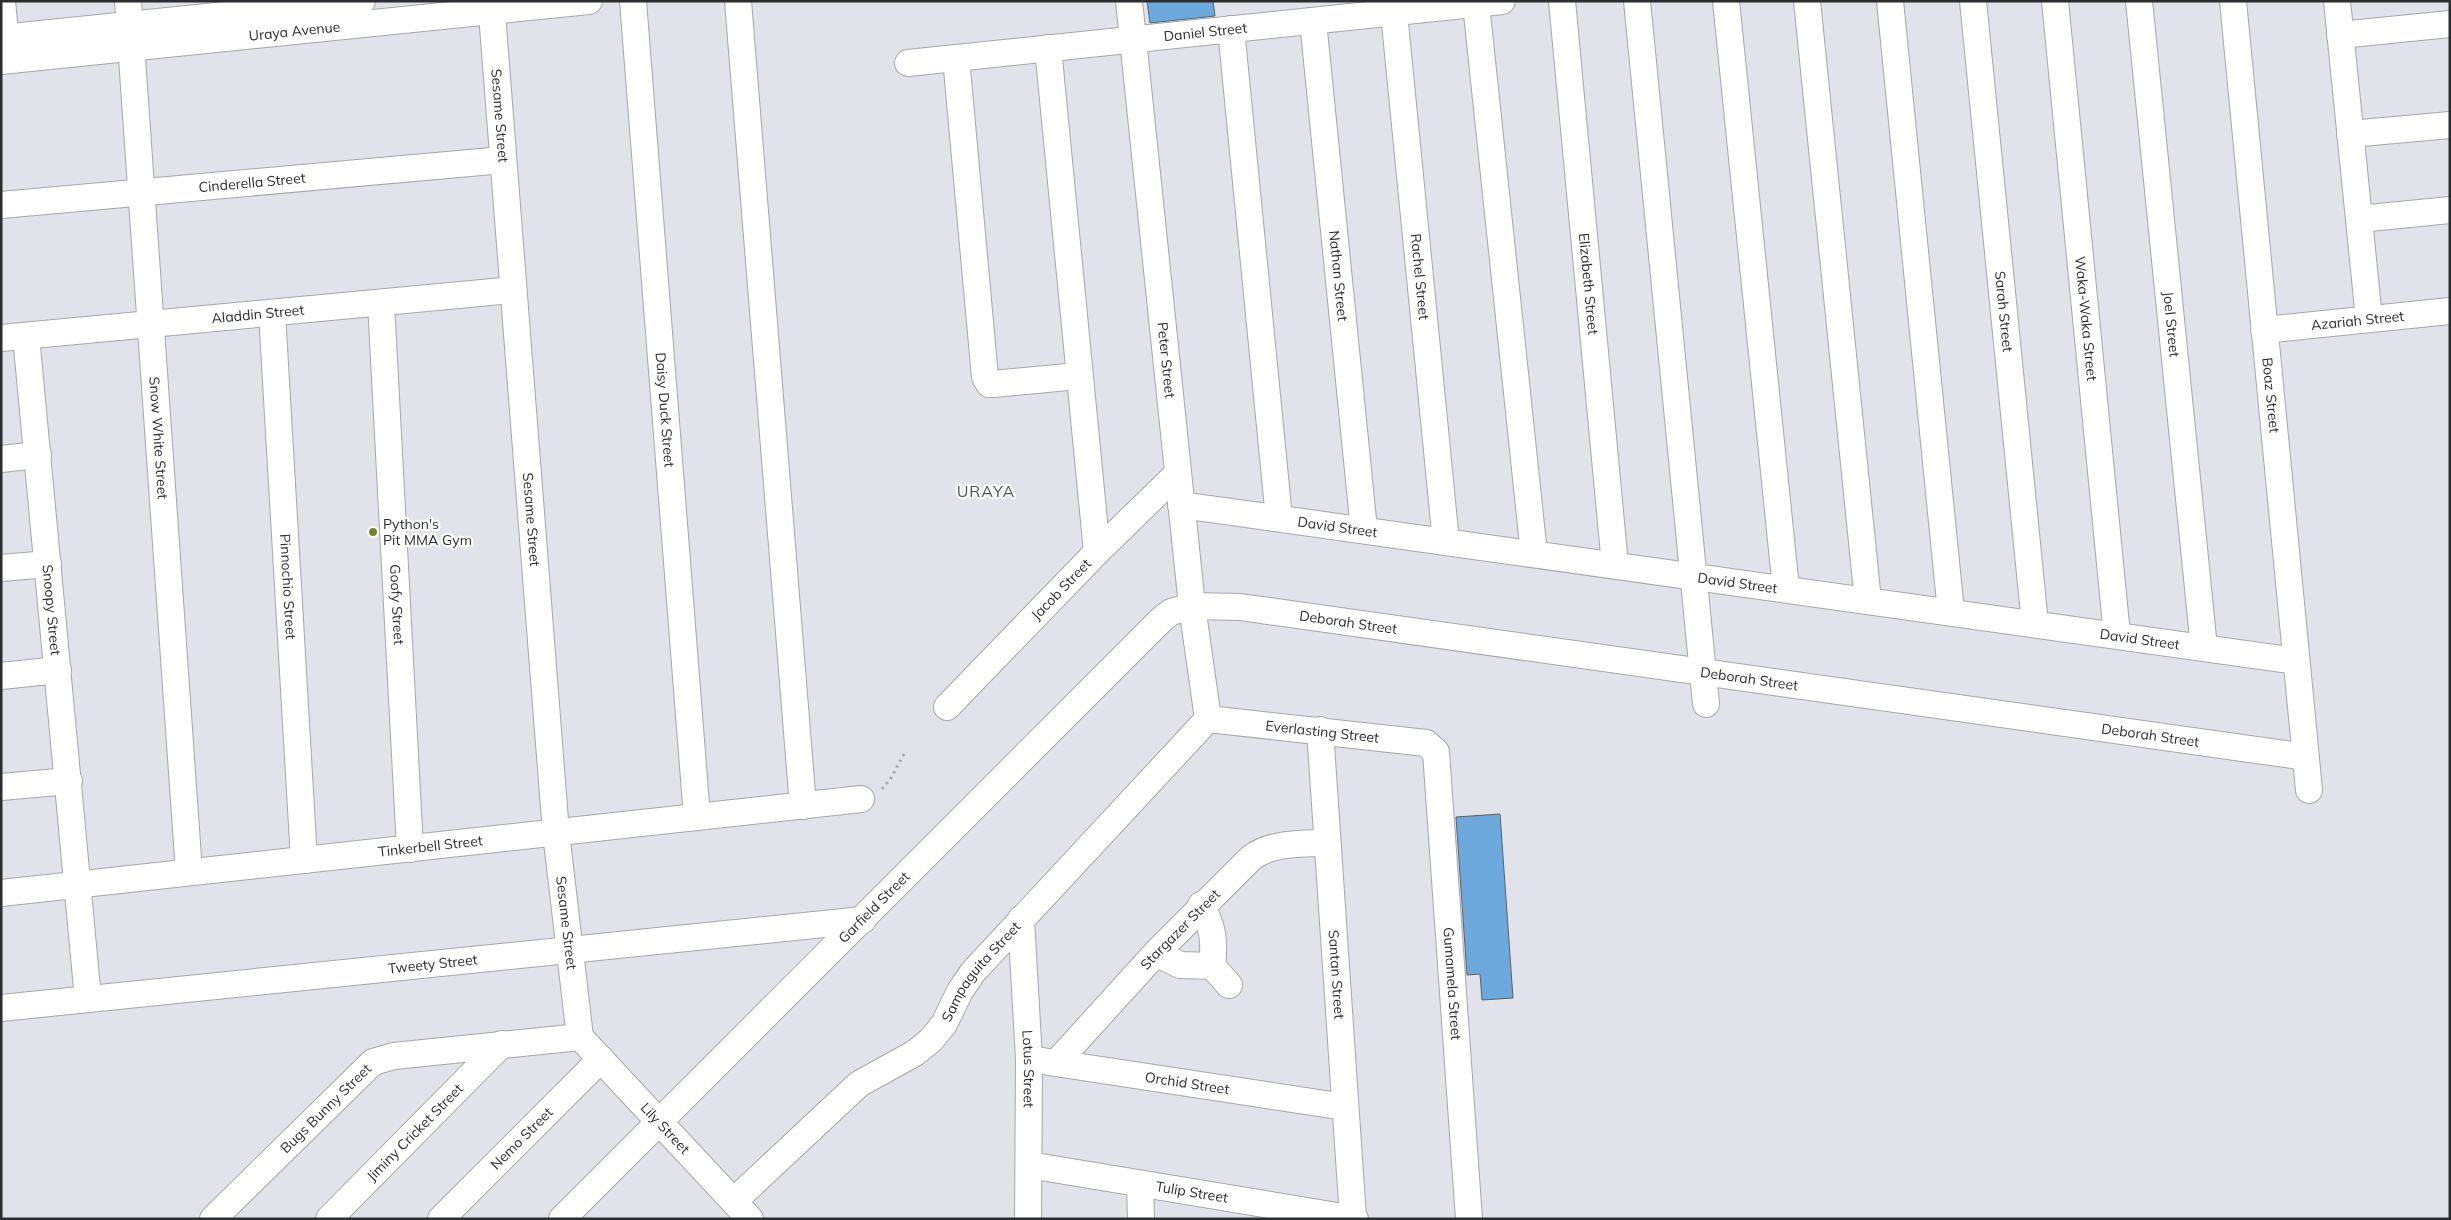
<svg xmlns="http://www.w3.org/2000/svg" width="2451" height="1220" font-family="Mulish,sans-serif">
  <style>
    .building { fill: #6ea9de; stroke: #5b6167 }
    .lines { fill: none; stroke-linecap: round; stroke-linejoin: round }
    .minor-casing { stroke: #a5a6ae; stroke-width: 28 }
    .path { stroke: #aaabb1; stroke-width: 3; stroke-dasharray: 2.5 4; stroke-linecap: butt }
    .minor { stroke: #fff; stroke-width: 26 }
    .poi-dot { fill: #758330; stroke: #fff; stroke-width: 2 }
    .labels { text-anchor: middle; stroke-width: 4.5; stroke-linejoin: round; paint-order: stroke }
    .street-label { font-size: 14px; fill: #2c2d30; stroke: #fff }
    .poi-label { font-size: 14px; fill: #2c2d30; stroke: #fff; text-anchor: start }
    .quarter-label { font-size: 16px; letter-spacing: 1px; fill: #505158; stroke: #fff }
  </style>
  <rect width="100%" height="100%" fill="#e1e2ea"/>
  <path class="building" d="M1147 1H1213L1215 16 1150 23Z
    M1500 814 1513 998 1482 1000 1480 974 1467 975 1456 817Z"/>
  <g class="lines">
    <defs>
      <g id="minor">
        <path d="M2 1 7 55"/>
        <path id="s1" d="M128 1 189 872"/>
        <path id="s2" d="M491 1 556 833 580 1037"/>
        <path id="s3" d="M633 1 697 817"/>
        <path d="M738 1 803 806"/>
        <path id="s4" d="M1129 1 1192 606 1208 719"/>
        <path id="s5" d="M1562 1 1615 565"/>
        <path d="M1637 1 1706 704"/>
        <path d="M1726 1 1786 589"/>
        <path d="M1807 1 1868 601"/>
        <path d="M1890 1 1951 612"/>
        <path id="s6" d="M1973 1 2035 624"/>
        <path id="s7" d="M2055 1 2117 635"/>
        <path id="s8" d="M2139 1 2204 648"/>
        <path id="s9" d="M2233 1 2309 790"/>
        <path d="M2337 1 2369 319"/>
        <path d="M1476 4 1534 554"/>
        <path id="s10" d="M1394 13 1446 542"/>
        <path id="s11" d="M1313 21 1364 530"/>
        <path d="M1231 29 1279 518"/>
        <path d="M2340 35 2450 24"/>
        <path d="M1 38 362 1"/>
        <path d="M1048 48 1097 552"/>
        <path d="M956 58 985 377 989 384H993L1078 376"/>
        <path id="s12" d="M1 61 589 1"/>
        <path id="s13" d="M908 63 1502 1"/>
        <path d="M2350 134 2450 125"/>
        <path id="s14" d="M1 205 503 160"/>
        <path d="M2359 219 2450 210"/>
        <path id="s15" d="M381 303 410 849"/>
        <path id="s16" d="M272 313 304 860"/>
        <path id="s17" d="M2264 330 2450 311"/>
        <path id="s18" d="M26 336 88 999"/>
        <path id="s19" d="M1 338 513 290"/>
        <path d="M1 459 38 455"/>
        <path id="s20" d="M1181 505 2296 661"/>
        <path d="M1 568 48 564"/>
        <path d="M1 676 58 670"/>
        <path id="s21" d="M947 707 1097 552 1177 474"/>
        <path id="s22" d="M1208 719 1426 743 1436 752 1469 1219"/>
        <path id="s23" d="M1320 730 1353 1218"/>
        <path d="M1 787 69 781"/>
        <path id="s24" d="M1 893 861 799"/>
        <path id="s25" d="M1021 919 1029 1059 1028 1219"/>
        <path d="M1156 953 1180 965 1212 966C1215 943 1213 925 1201 905"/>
        <path d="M1212 966 1229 985"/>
        <path id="s26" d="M1 1008 863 920"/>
        <path id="s27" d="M580 1037 750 1219"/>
        <path id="s28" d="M1029 1059 1345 1107"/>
        <path id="s29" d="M1057 1062 1156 953 1251 858C1272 842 1301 844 1327 843"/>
        <path id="s30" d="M1029 1165 1355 1219"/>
        <path d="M1140 1185 1141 1219"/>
        <path id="s31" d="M734 1201 859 1084 915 1053 931 1040 944 1024 960 991 973 972 1208 719"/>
        <path id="s32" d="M213 1219 373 1062 394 1056 580 1037"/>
        <path id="s33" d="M329 1219 502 1044"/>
        <path id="s34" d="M441 1219 601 1059"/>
        <path id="s35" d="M562 1219 1162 619 1171 612 1192 606 1240 607 2306 757"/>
      </g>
    </defs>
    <use href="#minor" class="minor-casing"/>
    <path class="path" d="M882 789 891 778 905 752"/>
    <use href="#minor" class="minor"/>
  </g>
  <circle class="poi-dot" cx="373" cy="532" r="5"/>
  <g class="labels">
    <g class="street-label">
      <text dy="5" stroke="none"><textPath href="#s12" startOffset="295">Uraya Avenue</textPath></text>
      <text dy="5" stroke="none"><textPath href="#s13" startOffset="299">Daniel Street</textPath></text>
      <text dy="5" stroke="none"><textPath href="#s2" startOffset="115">Sesame Street</textPath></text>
      <text dy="5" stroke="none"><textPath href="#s14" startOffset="252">Cinderella Street</textPath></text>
      <text dy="5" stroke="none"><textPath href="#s11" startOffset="256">Nathan Street</textPath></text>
      <text dy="5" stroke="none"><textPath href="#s10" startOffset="265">Rachel Street</textPath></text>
      <text dy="5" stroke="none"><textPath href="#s5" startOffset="284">Elizabeth Street</textPath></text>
      <text dy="5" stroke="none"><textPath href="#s6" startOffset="312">Sarah Street</textPath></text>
      <text dy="5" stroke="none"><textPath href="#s19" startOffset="258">Aladdin Street</textPath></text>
      <text dy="5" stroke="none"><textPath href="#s7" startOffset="319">Waka-Waka Street</textPath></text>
      <text dy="5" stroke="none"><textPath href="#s17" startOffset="94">Azariah Street</textPath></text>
      <text dy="5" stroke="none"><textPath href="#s8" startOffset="325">Joel Street</textPath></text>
      <text dy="5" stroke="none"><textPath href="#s4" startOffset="361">Peter Street</textPath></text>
      <text dy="5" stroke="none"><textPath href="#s9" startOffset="396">Boaz Street</textPath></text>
      <text dy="5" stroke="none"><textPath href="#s3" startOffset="410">Daisy Duck Street</textPath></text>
      <text dy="5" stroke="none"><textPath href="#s1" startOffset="438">Snow White Street</textPath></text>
      <text dy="5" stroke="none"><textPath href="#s2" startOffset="520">Sesame Street</textPath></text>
      <text dy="5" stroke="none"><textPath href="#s20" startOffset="158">David Street</textPath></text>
      <text dy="5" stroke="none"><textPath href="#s20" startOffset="562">David Street</textPath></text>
      <text dy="5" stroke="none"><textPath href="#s16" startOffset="274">Pinnochio Street</textPath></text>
      <text dy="5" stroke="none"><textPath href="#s21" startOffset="164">Jacob Street</textPath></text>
      <text dy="5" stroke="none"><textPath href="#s15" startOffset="302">Goofy Street</textPath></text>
      <text dy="5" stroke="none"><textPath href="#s18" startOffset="275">Snoopy Street</textPath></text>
      <text dy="5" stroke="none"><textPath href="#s35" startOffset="1039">Deborah Street</textPath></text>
      <text dy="5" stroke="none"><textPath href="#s20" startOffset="968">David Street</textPath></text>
      <text dy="5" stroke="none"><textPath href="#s35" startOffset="1444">Deborah Street</textPath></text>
      <text dy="5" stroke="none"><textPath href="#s22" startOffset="115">Everlasting Street</textPath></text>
      <text dy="5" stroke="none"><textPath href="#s35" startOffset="1849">Deborah Street</textPath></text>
      <text dy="5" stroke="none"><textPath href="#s24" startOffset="432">Tinkerbell Street</textPath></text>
      <text dy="5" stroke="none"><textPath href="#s35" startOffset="441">Garfield Street</textPath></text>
      <text dy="5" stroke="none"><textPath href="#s2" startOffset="925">Sesame Street</textPath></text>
      <text dy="5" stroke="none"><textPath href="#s29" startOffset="181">Stargazer Street</textPath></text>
      <text dy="5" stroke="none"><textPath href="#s26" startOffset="434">Tweety Street</textPath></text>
      <text dy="5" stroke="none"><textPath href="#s31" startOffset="341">Sampaguita Street</textPath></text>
      <text dy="5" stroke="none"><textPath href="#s23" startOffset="245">Santan Street</textPath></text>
      <text dy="5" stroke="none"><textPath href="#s22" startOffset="465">Gumamela Street</textPath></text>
      <text dy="5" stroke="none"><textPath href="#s25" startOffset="150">Lotus Street</textPath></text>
      <text dy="5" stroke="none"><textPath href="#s28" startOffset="160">Orchid Street</textPath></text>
      <text dy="5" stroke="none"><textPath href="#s32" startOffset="158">Bugs Bunny Street</textPath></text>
      <text dy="5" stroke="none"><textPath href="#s27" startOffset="125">Lily Street</textPath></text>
      <text dy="5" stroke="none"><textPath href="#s33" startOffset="122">Jiminy Cricket Street</textPath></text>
      <text dy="5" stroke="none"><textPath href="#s34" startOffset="114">Nemo Street</textPath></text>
      <text dy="5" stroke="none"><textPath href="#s30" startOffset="165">Tulip Street</textPath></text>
    </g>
    <g class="poi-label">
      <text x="383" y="529">Python's<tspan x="383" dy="16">Pit MMA Gym</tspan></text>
    </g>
    <g class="quarter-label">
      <text x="986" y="497">URAYA</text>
    </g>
  </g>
  <rect width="2451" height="1220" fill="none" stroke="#2c2d30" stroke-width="5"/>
</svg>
